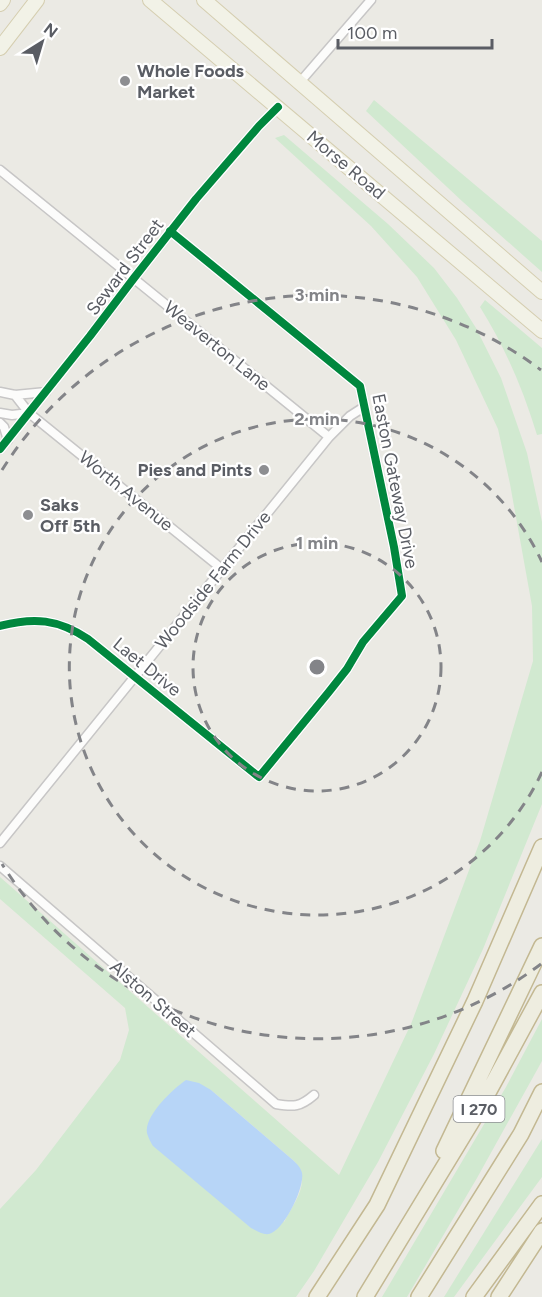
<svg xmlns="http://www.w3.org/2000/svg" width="542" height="1297" font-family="Figtree,sans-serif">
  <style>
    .green { fill: #d1e9d0; fill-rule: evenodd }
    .water { fill: #b7d5f7 }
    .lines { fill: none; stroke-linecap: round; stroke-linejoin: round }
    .minor-casing { stroke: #c7c6c6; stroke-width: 11 }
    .primary-casing { stroke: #d5ceb0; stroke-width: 16 }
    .motorway-casing { stroke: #c3b892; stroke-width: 18 }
    .minor { stroke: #fcfcfb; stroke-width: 8 }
    .primary { stroke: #f2f2e7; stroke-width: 14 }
    .motorway { stroke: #eeede0; stroke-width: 15 }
    .cycleway-casing { stroke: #fff; stroke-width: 11 }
    .cycleway { stroke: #00873e; stroke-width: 8 }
    .ring { fill: none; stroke: #838488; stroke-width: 3; stroke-dasharray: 10 8 }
    .poi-dot { fill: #8d8e91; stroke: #fff; stroke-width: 2 }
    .labels { text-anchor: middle; stroke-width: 4.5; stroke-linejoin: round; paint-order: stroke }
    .shield { fill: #fff; stroke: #8c8e92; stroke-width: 1.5 }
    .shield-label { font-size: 16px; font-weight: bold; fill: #5a5d64 }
    .poi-label { font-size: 18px; font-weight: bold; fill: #5a5d64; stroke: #fff; text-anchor: start }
    .street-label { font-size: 18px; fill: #5a5d64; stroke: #fff }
    .centre { fill: #838488; stroke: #fff; stroke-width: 3 }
    .ring-label { font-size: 18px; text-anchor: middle; font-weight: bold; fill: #838488; stroke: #fff; stroke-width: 4.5; stroke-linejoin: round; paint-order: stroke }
  </style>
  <rect width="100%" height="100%" fill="#ebeae4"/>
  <path class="green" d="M374 100 542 241V272L463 202 366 111Z
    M284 135 388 224 434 268 457 298 476 328 501 378 527 453 542 522V804L483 949 434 1054 378 1162 314 1271 296 1297H0V1209L36 1170 120 1060 129 1030 125 1008 0 899V877L339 1175 411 1024 480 841 533 661 532 606 510 484 498 429 456 340 417 277 371 226 275 138ZM211 1090 294 1161C312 1183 295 1200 284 1222Z
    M485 300 542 348V434L537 435C523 389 505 347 480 307Z
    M542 1019V1061L477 1178 407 1297H382L506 1087Z
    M542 1139V1177L454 1297H444Z"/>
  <path class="water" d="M186 1080 199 1083 211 1090 294 1161C297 1164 301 1168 302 1173 305 1187 284 1231 269 1234 263 1235 257 1231 251 1228L153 1146C151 1143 148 1137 147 1133 144 1116 173 1089 186 1080Z"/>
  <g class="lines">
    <defs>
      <path id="minor" d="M300 82 371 0
        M0 170 329 437
        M0 392 15 395 46 392
        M15 395 29 413 222 569
        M0 413 12 415 29 413
        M0 423 4 427 8 440
        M0 449 90 336 134 278 196 199 259 126 278 107
        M0 626C34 617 58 619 88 639L259 777 328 693 347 669 363 642 402 596 394 547 360 386 170 231
        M0 843 329 437 350 416 364 407
        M0 866 276 1104C294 1107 300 1107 314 1095"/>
      <path id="primary" d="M150 0 542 331
        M204 0 542 292
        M0 4 3 0
        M0 48 37 0"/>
      <path id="motorway" d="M444 1151 542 946
        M317 1297 377 1205 475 1001 542 847
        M365 1297 478 1111 542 993
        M419 1297 521 1134 542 1092
        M474 1297 542 1204
        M499 1297 542 1231"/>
    </defs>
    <use href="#minor" class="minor-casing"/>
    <use href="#primary" class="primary-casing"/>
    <use href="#motorway" class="motorway-casing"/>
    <use href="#minor" class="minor"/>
    <use href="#primary" class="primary"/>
    <use href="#motorway" class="motorway"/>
    <defs>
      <path id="cycleway" d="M0 449 90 336 134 278 196 199 259 126 278 107
        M0 626C34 617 58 619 88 639L259 777 328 693 347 669 363 642 402 596 394 547 360 386 170 231"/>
    </defs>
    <use href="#cycleway" class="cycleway-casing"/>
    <use href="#cycleway" class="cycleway"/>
  </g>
  <g class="ring">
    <circle cx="317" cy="667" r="124"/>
    <path d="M542 772A248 248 0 1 1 542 562"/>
    <path d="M541 964A372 372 0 0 1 2 864M2 470A372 372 0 0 1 541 370"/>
  </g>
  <g class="poi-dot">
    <circle cx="125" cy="81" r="6"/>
    <circle cx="264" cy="470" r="6"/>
    <circle cx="28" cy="515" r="6"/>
  </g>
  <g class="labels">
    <rect class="shield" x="453.5" y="1096" width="51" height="26" rx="4.5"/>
    <g class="shield-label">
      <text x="479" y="1115">I 270</text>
    </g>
    <g class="poi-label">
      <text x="137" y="77">Whole Foods<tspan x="137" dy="21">Market</tspan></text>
      <text x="252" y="476" text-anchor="end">Pies and Pints</text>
      <text x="40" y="511">Saks<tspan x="40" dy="21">Off 5th</tspan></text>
    </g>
    <g class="street-label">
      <text transform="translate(346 165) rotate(40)" y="6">Morse Road</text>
      <text transform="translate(125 267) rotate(-53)" y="6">Seward Street</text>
      <text transform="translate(217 346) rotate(39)" y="6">Weaverton Lane</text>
      <text transform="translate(395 481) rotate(79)" y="6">Easton Gateway Drive</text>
      <text transform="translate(126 491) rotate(39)" y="6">Worth Avenue</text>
      <text transform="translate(213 580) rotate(-51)" y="6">Woodside Farm Drive</text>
      <text transform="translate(147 667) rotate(39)" y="6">Laet Drive</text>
      <text transform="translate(153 999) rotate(41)" y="6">Alston Street</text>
    </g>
  </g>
  <circle cx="317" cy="667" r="9" class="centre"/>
  <g class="ring-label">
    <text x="317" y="301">3 min</text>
    <text x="317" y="425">2 min</text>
    <text x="317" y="549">1 min</text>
  </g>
  <g transform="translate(42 42) rotate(37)" stroke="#ffffff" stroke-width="4.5" paint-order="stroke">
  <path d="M0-4.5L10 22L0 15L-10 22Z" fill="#5a5d64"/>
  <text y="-9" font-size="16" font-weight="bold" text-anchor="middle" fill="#5a5d64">N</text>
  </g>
  <path d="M338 39v9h154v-9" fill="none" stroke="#5a5d64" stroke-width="3"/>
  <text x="347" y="39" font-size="18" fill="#5a5d64" stroke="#ffffff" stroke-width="4.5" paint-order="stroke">100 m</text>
</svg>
